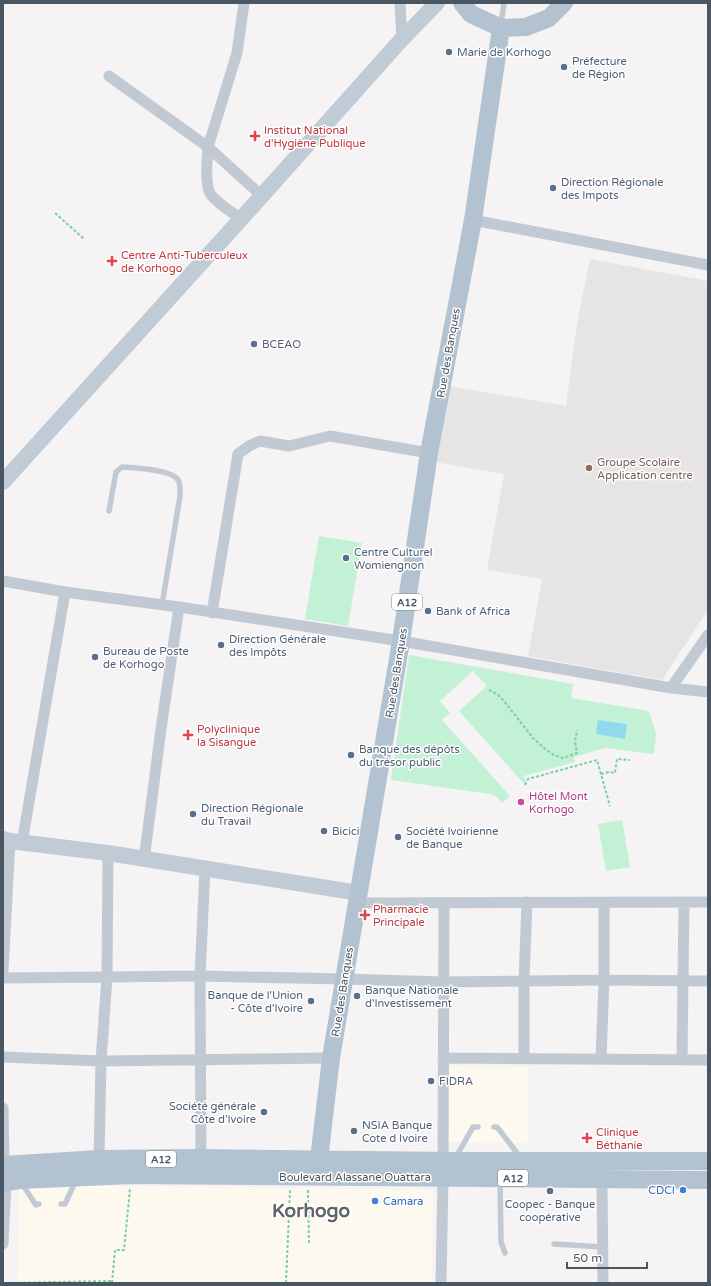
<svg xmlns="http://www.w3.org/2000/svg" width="711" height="1286" font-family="'Varela Round',sans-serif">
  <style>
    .commercial { fill: #fdf9ef }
    .education { fill: #e6e4e5 }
    .green { fill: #c3f1d5 }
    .water { fill: #90daee }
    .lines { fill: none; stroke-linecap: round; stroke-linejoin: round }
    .path { stroke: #7ad0a6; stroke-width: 2; stroke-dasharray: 3 2; stroke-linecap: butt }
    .lane { stroke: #c1cad2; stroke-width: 5.5 }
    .street { stroke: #c1cad2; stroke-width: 11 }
    .secondary { stroke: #c1cbd6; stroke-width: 16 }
    .primary { stroke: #b3c2d1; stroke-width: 18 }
    .service-dot { fill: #5c6f8a; stroke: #fff; stroke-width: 1.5 }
    .health-dot { fill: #e0444e; stroke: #fff; stroke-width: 1.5 }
    .education-dot { fill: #8d6e63; stroke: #fff; stroke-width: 1.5 }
    .hotel-dot { fill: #d1479c; stroke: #fff; stroke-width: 1.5 }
    .shop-dot { fill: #3f7fe0; stroke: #fff; stroke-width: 1.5 }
    .labels { text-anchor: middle; stroke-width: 3; stroke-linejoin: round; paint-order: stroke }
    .shield { fill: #fff; stroke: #808990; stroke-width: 1 }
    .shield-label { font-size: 10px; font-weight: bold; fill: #4a5661 }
    .service-label { font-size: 11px; fill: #4e5e75; stroke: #fff; text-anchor: start }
    .health-label { font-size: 11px; fill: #be3a42; stroke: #fff; text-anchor: start }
    .street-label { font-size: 11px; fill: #4a5661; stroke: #fff }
    .education-label { font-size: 11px; fill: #785e54; stroke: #fff; text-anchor: start }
    .hotel-label { font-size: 11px; fill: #b23c85; stroke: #fff; text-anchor: start }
    .shop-label { font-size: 11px; fill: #366cbe; stroke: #fff; text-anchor: end }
    .town-label { font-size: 19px; font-weight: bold; fill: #5f6368; stroke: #fff }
  </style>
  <rect width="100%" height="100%" fill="#f5f3f3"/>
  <path class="commercial" d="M447 1066 528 1067V1143L447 1142Z
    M19 1185 433 1190 432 1283H18Z"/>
  <path class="education" d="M590 259 708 281V610L662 680 528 656 542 579 487 570 504 474 435 462 449 386 566 406 577 324Z"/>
  <path class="green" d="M319 536 362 543 348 626 305 619Z
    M409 655 573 684 571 698 649 711 656 734 654 754 605 748 574 757 575 762 524 776 527 787 459 711 487 686 473 671 440 701 450 713 442 720 510 796 502 803 496 796 489 794 391 780Z
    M622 820 630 867 606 871 598 824Z"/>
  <path class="water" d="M598 720 627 724 625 739 596 734Z"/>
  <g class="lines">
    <path class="path" d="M55 213 84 239
      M489 690 497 694 504 701 533 738 545 749 554 755 563 758 577 753 575 742 577 730
      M601 774 609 772 615 773 617 759 630 760
      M525 785 528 779 597 760 610 806
      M308 1190 309 1244
      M3 1283 112 1281
      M112 1283 115 1250H124L130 1189
      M286 1283 290 1190"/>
    <path class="lane" d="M501 24 504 3
      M109 511 116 472 122 467C135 468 171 469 178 480 181 484 180 491 180 496L162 605
      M494 1127H497L521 1158
      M456 1157 473 1127H478
      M500 1180 501 1242 505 1253
      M22 1184 36 1205 39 1204
      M61 1204H65L76 1180
      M554 1244 603 1247"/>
    <path class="street" d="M244 3 237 53 208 147 262 196
      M400 3 402 39
      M109 76 208 147C207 159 205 179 209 191 212 200 233 213 241 219
      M473 220 708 265
      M3 581 65 592 179 607 401 641 671 688 708 692
      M212 613 238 454 249 446 260 441 289 446 330 436 429 453
      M671 688 708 635
      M22 843 65 592
      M144 860 161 729 179 607
      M356 903 708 902
      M3 971 10 841
      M3 978 200 976 344 979 444 982 604 980 708 981
      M3 1057 101 1061 331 1058
      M443 1058 708 1060
      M524 1059V981L527 902
      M601 1059 604 980V903
      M682 1059 684 903
      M3 1108 4 1164 6 1182 3 1244
      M99 1159 101 1061 107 978 108 853
      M201 1164 200 976 205 869
      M603 1174 602 1179 603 1283
      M441 1283 443 1177 444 903"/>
    <path class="secondary" d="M3 482 241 219 402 39 437 3
      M3 839 10 841 108 853 359 893"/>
    <path class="primary" d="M462 3 471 14 501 28 526 27 549 18 564 3
      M3 1165 99 1159 201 1158 453 1161H708
      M317 1176 331 1058 401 641 429 453 473 220 501 28
      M3 1183 20 1180 131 1175 708 1180"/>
  </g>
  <g class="service-dot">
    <circle cx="449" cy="52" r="4"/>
    <circle cx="564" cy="67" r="4"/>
    <circle cx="553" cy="188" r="4"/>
    <circle cx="254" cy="344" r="4"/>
    <circle cx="346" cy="558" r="4"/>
    <circle cx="428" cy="611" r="4"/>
    <circle cx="221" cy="645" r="4"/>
    <circle cx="95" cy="657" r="4"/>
    <circle cx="351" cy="755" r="4"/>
    <circle cx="193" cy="814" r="4"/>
    <circle cx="324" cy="831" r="4"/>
    <circle cx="398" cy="837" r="4"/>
    <circle cx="357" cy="996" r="4"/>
    <circle cx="311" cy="1001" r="4"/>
    <circle cx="431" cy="1081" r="4"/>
    <circle cx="264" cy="1112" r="4"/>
    <circle cx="354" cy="1131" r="4"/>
    <circle cx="550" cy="1191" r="4"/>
  </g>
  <g class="health-dot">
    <path d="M253 130h4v4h4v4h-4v4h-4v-4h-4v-4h4z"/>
    <path d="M110 255h4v4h4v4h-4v4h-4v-4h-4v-4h4z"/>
    <path d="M186 729h4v4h4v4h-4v4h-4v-4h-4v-4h4z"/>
    <path d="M363 909h4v4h4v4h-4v4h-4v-4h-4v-4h4z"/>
    <path d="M585 1132h4v4h4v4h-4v4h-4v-4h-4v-4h4z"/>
  </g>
  <circle class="education-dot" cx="589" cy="468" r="4"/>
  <circle class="hotel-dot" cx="521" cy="802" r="4"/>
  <g class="shop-dot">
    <circle cx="683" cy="1190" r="4"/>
    <circle cx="375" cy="1201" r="4"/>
  </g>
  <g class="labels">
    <g class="shield">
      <rect x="392" y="594" width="30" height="16" rx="3"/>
      <rect x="146" y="1151" width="30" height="16" rx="3"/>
      <rect x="498" y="1170" width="30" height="16" rx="3"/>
    </g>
    <g class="shield-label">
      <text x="407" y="606">A12</text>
      <text x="161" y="1163">A12</text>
      <text x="513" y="1182">A12</text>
    </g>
    <g class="service-label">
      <text x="457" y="56">Marie de Korhogo</text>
      <text x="572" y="65">Préfecture<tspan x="572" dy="13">de Région</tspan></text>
      <text x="561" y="186">Direction Régionale<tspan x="561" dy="13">des Impots</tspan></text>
      <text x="262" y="348">BCEAO</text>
      <text x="354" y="556">Centre Culturel<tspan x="354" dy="13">Womiengnon</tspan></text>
      <text x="436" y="615">Bank of Africa</text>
      <text x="229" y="643">Direction Générale<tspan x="229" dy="13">des Impôts</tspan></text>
      <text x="103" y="655">Bureau de Poste<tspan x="103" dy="13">de Korhogo</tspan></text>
      <text x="359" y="753">Banque des dépôts<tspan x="359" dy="13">du trésor public</tspan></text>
      <text x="201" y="812">Direction Régionale<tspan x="201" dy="13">du Travail</tspan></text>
      <text x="332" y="835">Bicici</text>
      <text x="406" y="835">Société Ivoirienne<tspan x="406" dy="13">de Banque</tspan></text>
      <text x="365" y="994">Banque Nationale<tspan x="365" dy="13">d'Investissement</tspan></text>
      <text x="303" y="999" text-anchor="end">Banque de l'Union<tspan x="303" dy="13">- Côte d'Ivoire</tspan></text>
      <text x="439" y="1085">FIDRA</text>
      <text x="256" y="1110" text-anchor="end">Société générale<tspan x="256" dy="13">Côte d’Ivoire</tspan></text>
      <text x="362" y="1129">NSIA Banque<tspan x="362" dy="13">Cote d Ivoire</tspan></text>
      <text x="550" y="1208" text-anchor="middle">Coopec - Banque<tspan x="550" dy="13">coopérative</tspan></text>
    </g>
    <g class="health-label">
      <text x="264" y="134">Institut National<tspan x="264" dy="13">d'Hygiène Publique</tspan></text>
      <text x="121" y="259">Centre Anti-Tuberculeux<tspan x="121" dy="13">de Korhogo</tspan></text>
      <text x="197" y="733">Polyclinique<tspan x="197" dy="13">la Sisangue</tspan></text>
      <text x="373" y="913">Pharmacie<tspan x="373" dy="13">Principale</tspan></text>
      <text x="596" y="1136">Clinique<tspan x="596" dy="13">Béthanie</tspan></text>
    </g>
    <g class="street-label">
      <text transform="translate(448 353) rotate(-80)" y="4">Rue des Banques</text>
      <text transform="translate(396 673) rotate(-81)" y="4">Rue des Banques</text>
      <text transform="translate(342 992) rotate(-81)" y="4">Rue des Banques</text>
      <text x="355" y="1181">Boulevard Alassane Ouattara</text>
    </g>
    <g class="education-label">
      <text x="597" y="466">Groupe Scolaire<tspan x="597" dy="13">Application centre</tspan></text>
    </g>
    <g class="hotel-label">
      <text x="529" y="800">Hôtel Mont<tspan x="529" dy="13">Korhogo</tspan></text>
    </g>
    <g class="shop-label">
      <text x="675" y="1194">CDCI</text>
      <text x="383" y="1205" text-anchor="start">Camara</text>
    </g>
    <g class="town-label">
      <text x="311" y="1217">Korhogo</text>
    </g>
  </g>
  <rect width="711" height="1286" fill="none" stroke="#4a5661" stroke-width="8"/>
  <path d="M567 1262v6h80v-6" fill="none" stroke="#4a5661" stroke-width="2"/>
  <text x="573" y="1262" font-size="12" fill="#4a5661" stroke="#ffffff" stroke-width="3" paint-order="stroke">50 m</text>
</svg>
